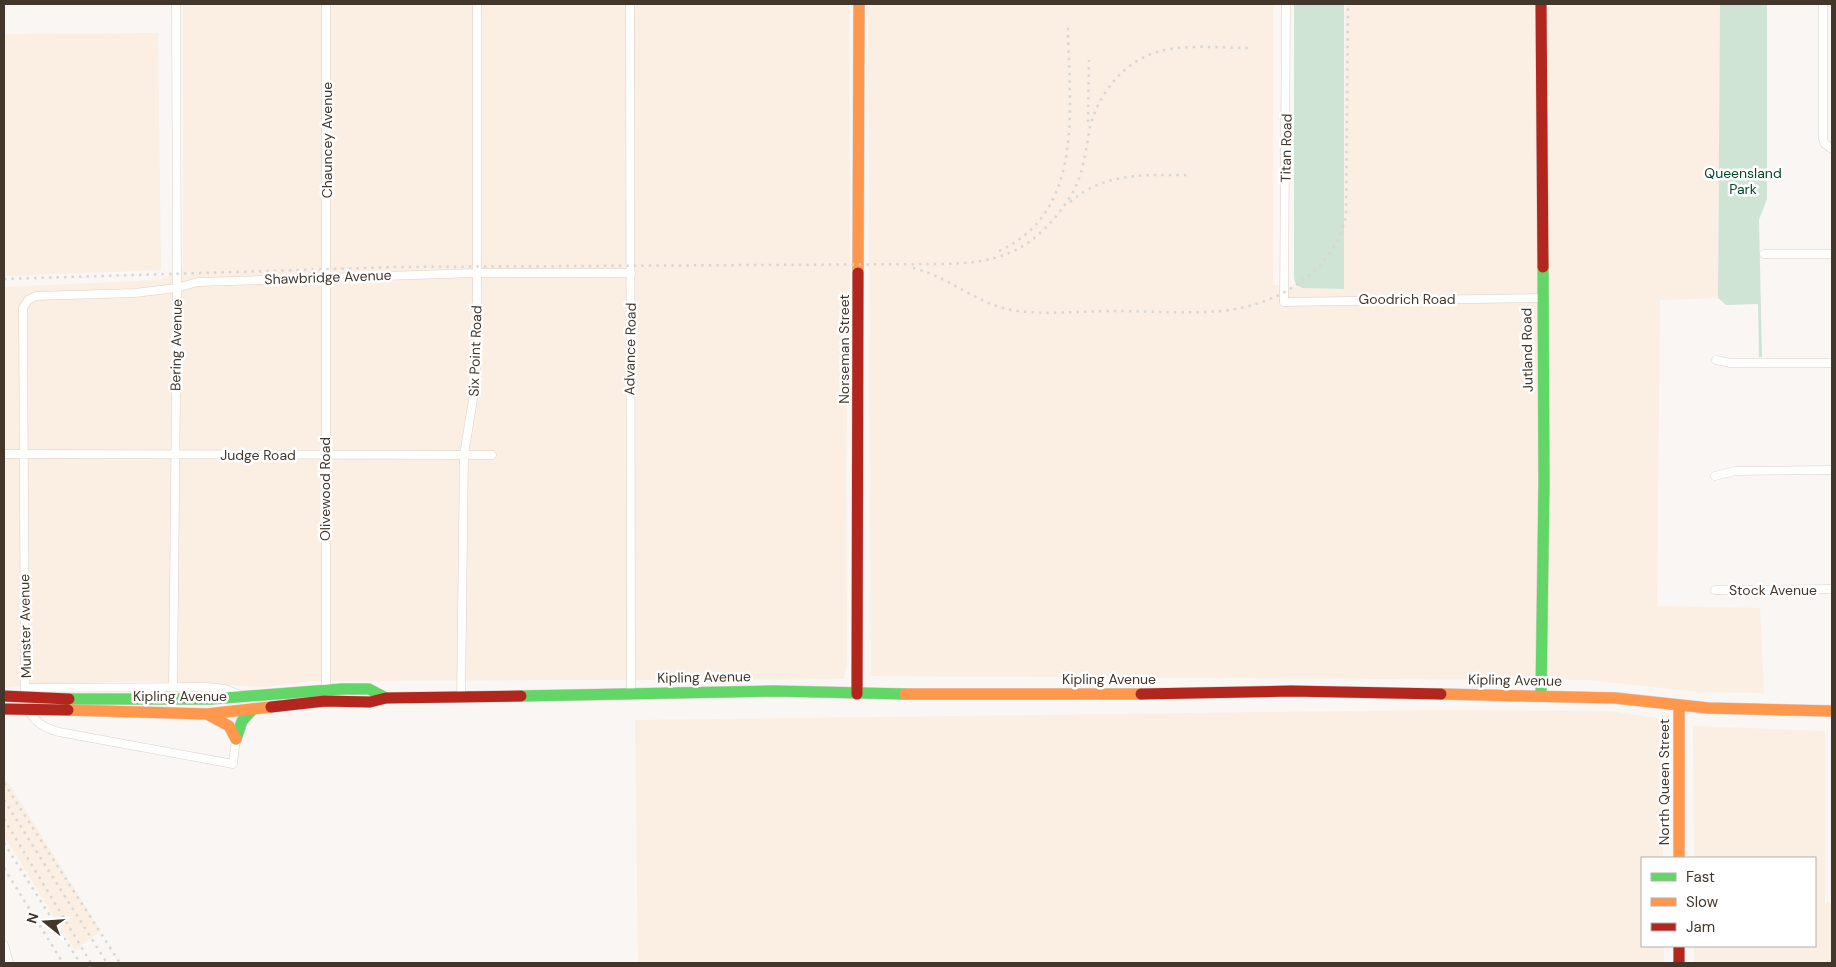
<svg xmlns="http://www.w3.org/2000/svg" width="1836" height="967" font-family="'DM Sans',sans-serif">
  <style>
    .built { fill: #fbeee2 }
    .green { fill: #d0e4d6 }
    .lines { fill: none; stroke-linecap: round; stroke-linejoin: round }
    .street-casing { stroke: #d9d2cc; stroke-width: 9 }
    .fast-casing { stroke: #d9d2cc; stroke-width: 12 }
    .slow-casing { stroke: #d9d2cc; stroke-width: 12 }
    .jam-casing { stroke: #d9d2cc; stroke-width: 12 }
    .street { stroke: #fefefd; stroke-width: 8 }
    .fast { stroke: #63d668; stroke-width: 11 }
    .slow { stroke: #ff974d; stroke-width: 11 }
    .jam { stroke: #b3261e; stroke-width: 11 }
    .rail { stroke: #d8d7d5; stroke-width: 2.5; stroke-dasharray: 2.5 5; stroke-linecap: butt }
    .jam-bridge-casing { stroke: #d9d2cc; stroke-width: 12; stroke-linecap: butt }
    .jam-bridge { stroke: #b3261e; stroke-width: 11 }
    .labels { text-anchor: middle; stroke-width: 5; stroke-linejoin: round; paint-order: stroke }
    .street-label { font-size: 14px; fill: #43372c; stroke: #fff }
    .park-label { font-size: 14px; fill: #004729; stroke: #fff }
  </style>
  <rect width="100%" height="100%" fill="#f9f6f3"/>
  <path class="built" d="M183 4H849L850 260 846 465 847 661 844 679 308 681 265 687 151 681 36 684 4 688V287L160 280 183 269Z
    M868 4H1273V285L1302 288 1344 289 1345 4H1720L1718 298 1660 300 1657 606 1760 608 1764 693 1701 692 1588 680 871 676Z
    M158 33 161 270 4 276V34Z
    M1438 710 1611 711 1661 719 1663 858H1642V946H1664V963H638L635 720Z
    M1693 726 1825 731V902L1832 903V963H1694V946H1815V858H1694Z
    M4 776 101 931 75 950 4 836Z"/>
  <path class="green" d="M1294 4H1344V289L1302 288 1296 285 1294 278Z
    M1720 4H1767V199L1759 220 1762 357H1759L1758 304 1726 305 1718 298Z"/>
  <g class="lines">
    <defs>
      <path id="street" d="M630 4 631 693
        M1286 4 1284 302 1541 298
        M1823 4V139L1825 144 1832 149
        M1764 254H1832
        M1716 360 1730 363H1832
        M4 454 492 455
        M1715 476 1735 471 1832 470
        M1715 590 1832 589
        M173 687 177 298 176 4
        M25 688 207 687 225 689 240 695
        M326 694V4
        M461 698 464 455 475 387 477 351V4
        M236 739 233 764 59 732C39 727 26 716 25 694L23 308 28 300 36 296 135 293 176 288 198 282 477 273H631
        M4 945 9 963"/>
      <path id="fast" d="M1541 695 1544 483 1543 267
        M521 696 774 691 905 694
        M69 699H211L342 689H369L386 698
        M236 739 242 721 253 709"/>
      <path id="slow" d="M858 273 859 4
        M905 694H1141
        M1441 694 1615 698 1708 708 1832 711
        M1679 705V858
        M68 710 207 714 271 707
        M207 714 229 726 236 739"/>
      <path id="jam" d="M1541 4 1543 267
        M857 694 858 273
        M1141 694 1291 691 1441 694
        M271 707 325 701 370 702 386 698 521 696
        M1679 946V963"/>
    </defs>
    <use href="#street" class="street-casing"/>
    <use href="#fast" class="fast-casing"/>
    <use href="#slow" class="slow-casing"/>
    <use href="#jam" class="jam-casing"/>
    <use href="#street" class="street"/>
    <use href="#fast" class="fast"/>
    <use href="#slow" class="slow"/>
    <use href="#jam" class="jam"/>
    <path class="rail" d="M1088 122 1089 60
      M1070 202C1105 172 1145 175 1188 175
      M999 251C1088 210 1068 103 1068 24
      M913 268C947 276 973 301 1007 309 1038 316 1080 311 1112 311 1149 311 1186 314 1222 311 1278 305 1332 273 1346 217L1348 4
      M4 279 397 267 941 264C992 263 1024 256 1058 214 1067 202 1076 190 1080 175 1085 160 1087 143 1090 127 1098 96 1120 66 1151 54 1180 43 1217 48 1248 48
      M4 783 120 963
      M4 800 107 963
      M4 819 91 963
      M4 843 80 963
      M4 868 63 963"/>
    <defs>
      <path id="jam-bridge" d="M4 696 69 699
        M4 709 68 710"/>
    </defs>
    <use href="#jam-bridge" class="jam-bridge-casing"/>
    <use href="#jam-bridge" class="jam-bridge"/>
  </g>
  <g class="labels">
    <g class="street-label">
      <text transform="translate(327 140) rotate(-90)" y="5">Chauncey Avenue</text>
      <text transform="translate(1286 148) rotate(-89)" y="5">Titan Road</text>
      <text transform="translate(328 277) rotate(-2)" y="5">Shawbridge Avenue</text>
      <text x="1407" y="304">Goodrich Road</text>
      <text transform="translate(176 345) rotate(-89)" y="5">Bering Avenue</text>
      <text transform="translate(630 349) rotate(-89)" y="5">Advance Road</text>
      <text transform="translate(844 349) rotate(-90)" y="5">Norseman Street</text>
      <text transform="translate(1527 350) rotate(-91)" y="5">Jutland Road</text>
      <text transform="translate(475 351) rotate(-88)" y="5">Six Point Road</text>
      <text x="258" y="460">Judge Road</text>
      <text transform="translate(325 489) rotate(-90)" y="5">Olivewood Road</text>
      <text x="1773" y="595">Stock Avenue</text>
      <text transform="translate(25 626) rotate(-91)" y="5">Munster Avenue</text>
      <text transform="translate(704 677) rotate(-1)" y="5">Kipling Avenue</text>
      <text x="1109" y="684">Kipling Avenue</text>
      <text transform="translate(1515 680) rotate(1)" y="5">Kipling Avenue</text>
      <text x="180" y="701">Kipling Avenue</text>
      <text transform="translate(1664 782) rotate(-90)" y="5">North Queen Street</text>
    </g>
    <g class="park-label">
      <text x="1743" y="178">Queensland<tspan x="1743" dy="16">Park</tspan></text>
    </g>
  </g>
  <rect width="1836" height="967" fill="none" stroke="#43372c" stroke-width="10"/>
  <rect x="1641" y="857" width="175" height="90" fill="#ffffff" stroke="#b4afab"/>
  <rect x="1651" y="873" width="25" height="8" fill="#63d668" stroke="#b4afab"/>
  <text x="1686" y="882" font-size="15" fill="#43372c">Fast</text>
  <rect x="1651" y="898" width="25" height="8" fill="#ff974d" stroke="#b4afab"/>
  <text x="1686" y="907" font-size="15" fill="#43372c">Slow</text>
  <rect x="1651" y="923" width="25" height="8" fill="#b3261e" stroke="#b4afab"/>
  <text x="1686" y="932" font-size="15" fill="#43372c">Jam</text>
  <g transform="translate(45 922) rotate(287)" stroke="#ffffff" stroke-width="4" paint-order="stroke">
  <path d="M0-4L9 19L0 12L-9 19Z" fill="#43372c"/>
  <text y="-8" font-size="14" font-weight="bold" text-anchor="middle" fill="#43372c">N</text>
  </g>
</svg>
